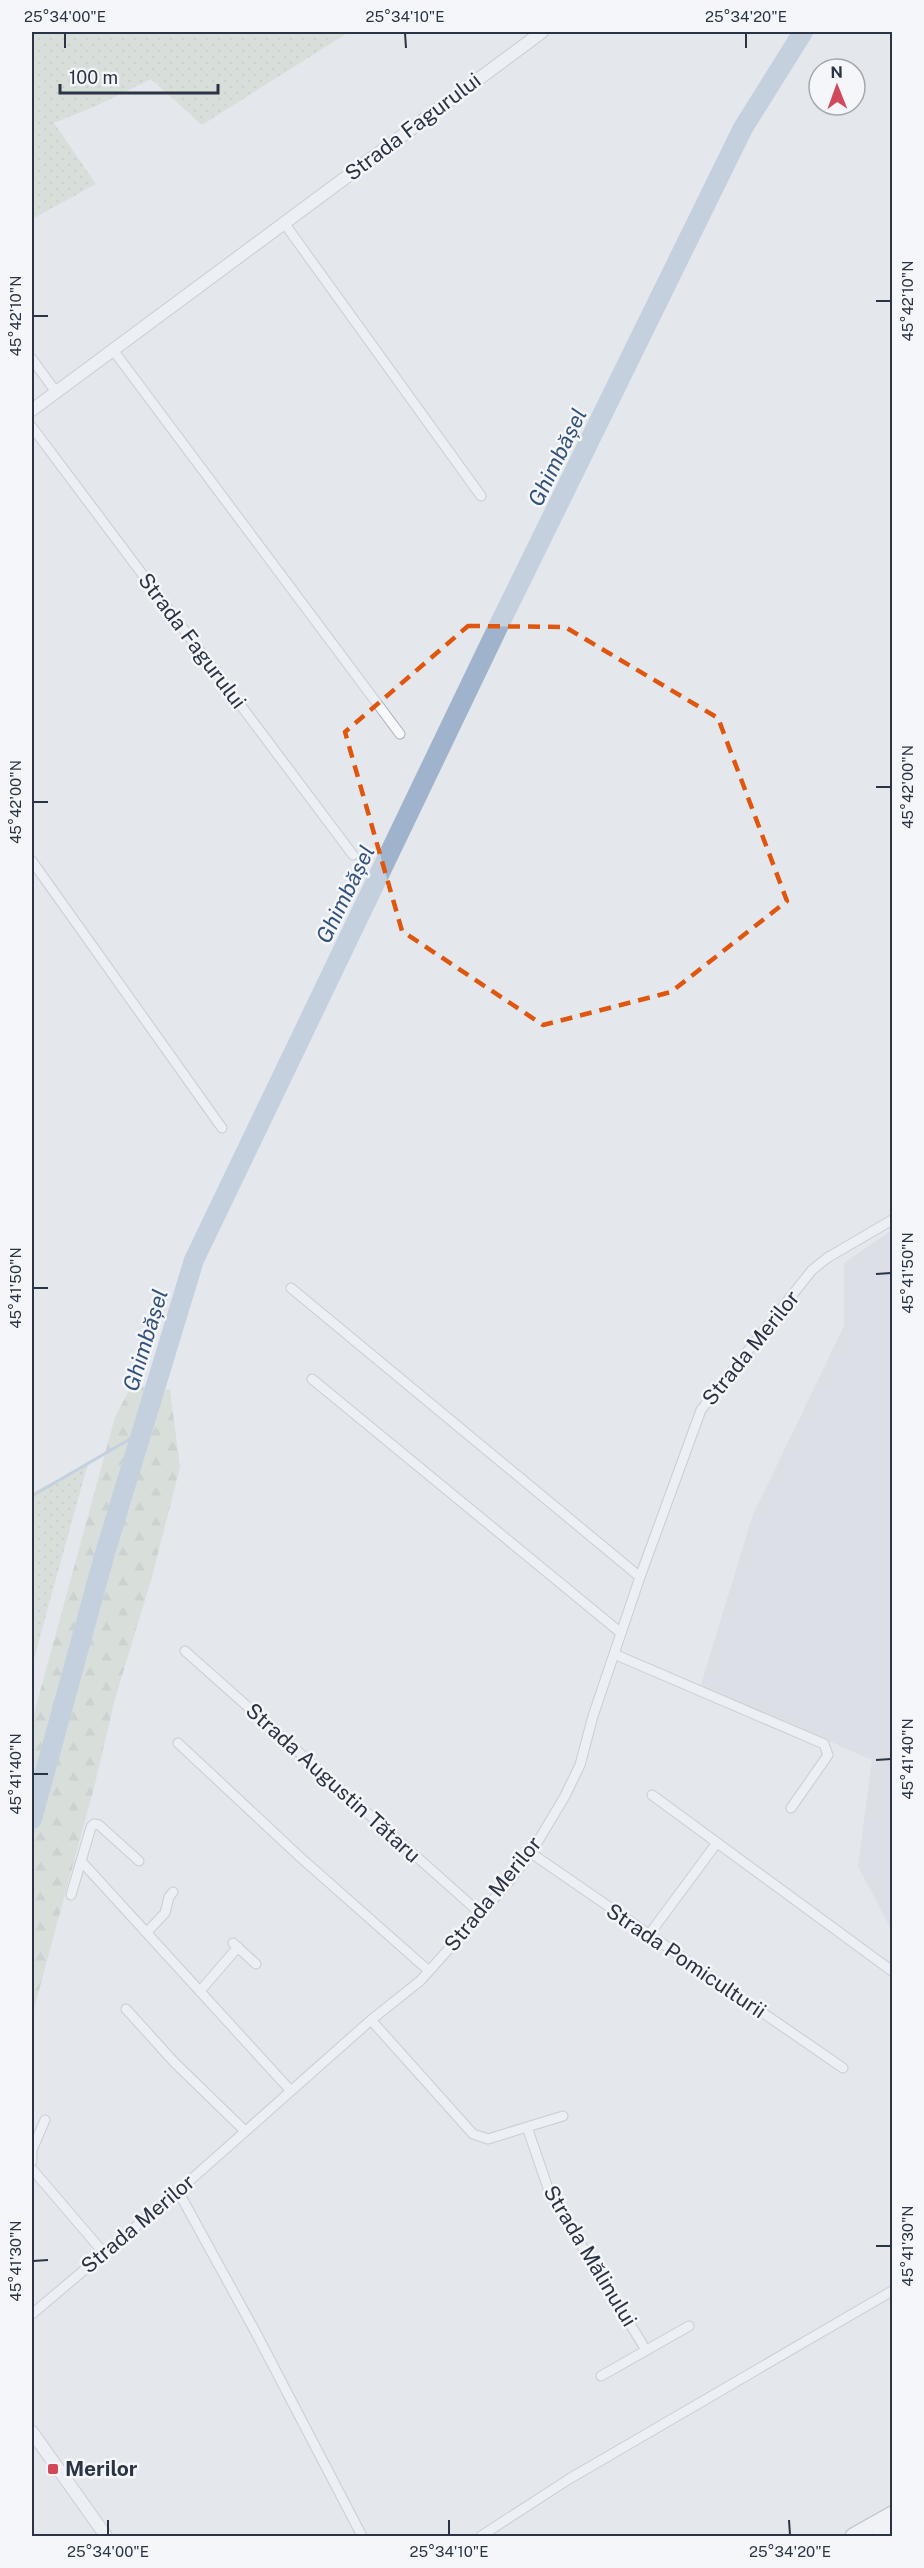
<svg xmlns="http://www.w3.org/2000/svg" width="924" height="2568" font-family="'Public Sans',sans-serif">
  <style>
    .built { fill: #d2d6de }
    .grass { fill: url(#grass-dots) }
    .forest { fill: url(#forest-firs) }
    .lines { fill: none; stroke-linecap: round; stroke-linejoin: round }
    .stream { stroke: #9fb4cc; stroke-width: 3 }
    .river { stroke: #9fb4cc; stroke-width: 20 }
    .minor-casing { stroke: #a9aeb7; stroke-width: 11 }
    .tertiary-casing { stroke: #a9aeb7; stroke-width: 14 }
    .trunk-casing { stroke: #8b94a3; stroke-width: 17 }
    .minor { stroke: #f7f8fa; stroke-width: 9 }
    .tertiary { stroke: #f7f8fa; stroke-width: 12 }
    .trunk { stroke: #fff; stroke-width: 15 }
    .marked { fill: none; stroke: #df570f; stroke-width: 4.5; stroke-dasharray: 12 8; stroke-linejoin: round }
    .ticks { fill: none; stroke: #2b3445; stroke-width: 2 }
    .poi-dot { fill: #d1495b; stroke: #f4f6f9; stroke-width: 2 }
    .labels { text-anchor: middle; stroke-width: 5; stroke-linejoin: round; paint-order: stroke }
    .street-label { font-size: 21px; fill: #2b3445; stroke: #f4f6f9 }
    .poi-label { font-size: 21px; font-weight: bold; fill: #2b3445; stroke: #f4f6f9; text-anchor: start }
    .water-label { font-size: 22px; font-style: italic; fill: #34527a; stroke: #f4f6f9 }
    .neatline { fill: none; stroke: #2b3445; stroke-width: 2 }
    .ticks-label { font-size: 15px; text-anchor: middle; fill: #2b3445 }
  </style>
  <defs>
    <pattern id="grass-dots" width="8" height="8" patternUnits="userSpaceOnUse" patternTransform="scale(1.5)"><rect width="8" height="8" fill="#c9d6c5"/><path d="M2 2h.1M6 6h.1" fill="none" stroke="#adb8ab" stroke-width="1.8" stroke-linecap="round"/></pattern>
    <pattern id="forest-firs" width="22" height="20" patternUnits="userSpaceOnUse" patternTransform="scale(1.5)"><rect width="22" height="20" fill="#c9d6c5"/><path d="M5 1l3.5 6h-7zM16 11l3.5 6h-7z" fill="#adb8ab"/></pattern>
  </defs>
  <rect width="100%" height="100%" fill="#e4e7ec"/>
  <path class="built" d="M892 1230V1931L858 1866 872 1760 701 1685 752 1517 844 1326V1263Z"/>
  <path class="grass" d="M32 32H349L202 125 151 79 96 106 54 123 96 184 32 219Z
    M88 1463 39 1640 32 1668V1493Z"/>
  <path class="forest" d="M132 1385 170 1390 180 1467 152 1577 115 1699 95 1784 32 2016V1721L115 1417Z"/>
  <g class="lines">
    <path class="stream" d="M32 1496 142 1432"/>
    <path class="river" d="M32 1819 105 1553 194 1260 499 625 743 128 803 32"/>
    <defs>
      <path id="minor" d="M284 223 481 496
        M113 350 400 734
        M32 359 56 392
        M32 427 353 855
        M32 861 222 1128
        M291 1288 640 1577
        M312 1379 621 1633
        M185 1651 481 1914
        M614 1654 824 1744 828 1755 791 1808
        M178 1743 300 1857 429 1971
        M652 1795 892 1971
        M531 1853 843 2068
        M139 1861 99 1825 94 1824 91 1827 81 1861 291 2091
        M71 1895 81 1861
        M147 1932 165 1913 169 1897 173 1892
        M648 1936 716 1844
        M233 1943 256 1964
        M200 1991 238 1947
        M126 2009 174 2062 245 2131
        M371 2020 473 2134 488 2139 527 2127 550 2194 646 2350
        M527 2127 563 2116
        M32 2161V2150L45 2120
        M32 2169 103 2252
        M178 2191 256 2333 362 2536
        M32 2314 178 2191 371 2020 420 1981 507 1884 531 1853 565 1796 580 1765 593 1716 640 1577 701 1410 812 1270 827 1258 892 1220
        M601 2376 689 2326
        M481 2536 569 2479 892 2291"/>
      <path id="tertiary" d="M32 410 542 32
        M32 2432 106 2536"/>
      <path id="trunk" d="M853 2536 892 2514
        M880 2536 892 2530"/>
    </defs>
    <use href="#minor" class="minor-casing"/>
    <use href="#tertiary" class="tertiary-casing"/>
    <use href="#trunk" class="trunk-casing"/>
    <use href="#minor" class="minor"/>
    <use href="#tertiary" class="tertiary"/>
    <use href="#trunk" class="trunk"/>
  </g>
  <path d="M0 0H924V2568H0ZM468 626 565 627 718 718 787 901 671 992 543 1025 402 931 345 732Z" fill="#e4e7ec" fill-opacity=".55" fill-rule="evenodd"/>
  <path class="marked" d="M468 626 565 627 718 718 787 901 671 992 543 1025 402 931 345 732Z"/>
  <path class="ticks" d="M65 33V48M405 33 406 48M746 33V48M876 301H891M33 316H48M876 787H891M33 802H48M876 1274 891 1273M33 1288H48M876 1760 891 1759M33 1774H48M876 2246H891M33 2261 48 2260M108 2520V2535M449 2520V2535M789 2520 790 2535"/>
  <rect class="poi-dot" x="47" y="2463" width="12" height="12" rx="3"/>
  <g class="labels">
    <g class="street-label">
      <text transform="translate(413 127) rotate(-37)" y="7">Strada Fagurului</text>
      <text transform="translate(192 641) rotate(53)" y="7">Strada Fagurului</text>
      <text transform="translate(751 1348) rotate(-51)" y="7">Strada Merilor</text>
      <text transform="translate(333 1783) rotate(42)" y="7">Strada Augustin Tătaru</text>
      <text transform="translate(493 1894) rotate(-51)" y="7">Strada Merilor</text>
      <text transform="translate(686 1961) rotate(34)" y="7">Strada Pomiculturii</text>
      <text transform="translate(138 2224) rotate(-40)" y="7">Strada Merilor</text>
      <text transform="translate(590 2256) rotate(59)" y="7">Strada Mălinului</text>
    </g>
    <g class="poi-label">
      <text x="65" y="2476">Merilor</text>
    </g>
    <g class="water-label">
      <text transform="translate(557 457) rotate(-64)" y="8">Ghimbășel</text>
      <text transform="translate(345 894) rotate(-64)" y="8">Ghimbășel</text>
      <text transform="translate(145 1340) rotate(-73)" y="8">Ghimbășel</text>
    </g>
  </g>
  <rect width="924" height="2568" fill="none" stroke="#f4f6f9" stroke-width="66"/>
  <g transform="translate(837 87) rotate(359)"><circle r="28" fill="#f4f6f9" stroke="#a4a8b1" stroke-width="1.5"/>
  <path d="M0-4.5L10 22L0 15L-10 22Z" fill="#d1495b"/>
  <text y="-9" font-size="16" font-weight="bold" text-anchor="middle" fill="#2b3445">N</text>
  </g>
  <path d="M60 84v9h158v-9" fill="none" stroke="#2b3445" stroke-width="3"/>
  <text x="69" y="84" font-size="18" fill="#2b3445" stroke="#f4f6f9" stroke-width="4.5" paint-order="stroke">100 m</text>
  <rect x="33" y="33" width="858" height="2502" class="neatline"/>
  <g class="ticks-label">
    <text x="65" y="22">25°34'00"E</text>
    <text x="405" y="22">25°34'10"E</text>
    <text x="746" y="22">25°34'20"E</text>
    <text transform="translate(908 301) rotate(-90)" y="5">45°42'10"N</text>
    <text transform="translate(16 316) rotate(-90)" y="5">45°42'10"N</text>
    <text transform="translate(908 787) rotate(-90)" y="5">45°42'00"N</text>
    <text transform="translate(16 802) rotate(-90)" y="5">45°42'00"N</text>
    <text transform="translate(908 1273) rotate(-90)" y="5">45°41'50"N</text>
    <text transform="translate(16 1288) rotate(-90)" y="5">45°41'50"N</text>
    <text transform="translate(908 1759) rotate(-90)" y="5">45°41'40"N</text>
    <text transform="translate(16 1774) rotate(-90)" y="5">45°41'40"N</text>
    <text transform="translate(908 2246) rotate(-90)" y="5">45°41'30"N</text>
    <text transform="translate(16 2261) rotate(-90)" y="5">45°41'30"N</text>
    <text x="108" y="2557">25°34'00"E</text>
    <text x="449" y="2557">25°34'10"E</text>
    <text x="790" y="2557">25°34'20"E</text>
  </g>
</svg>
